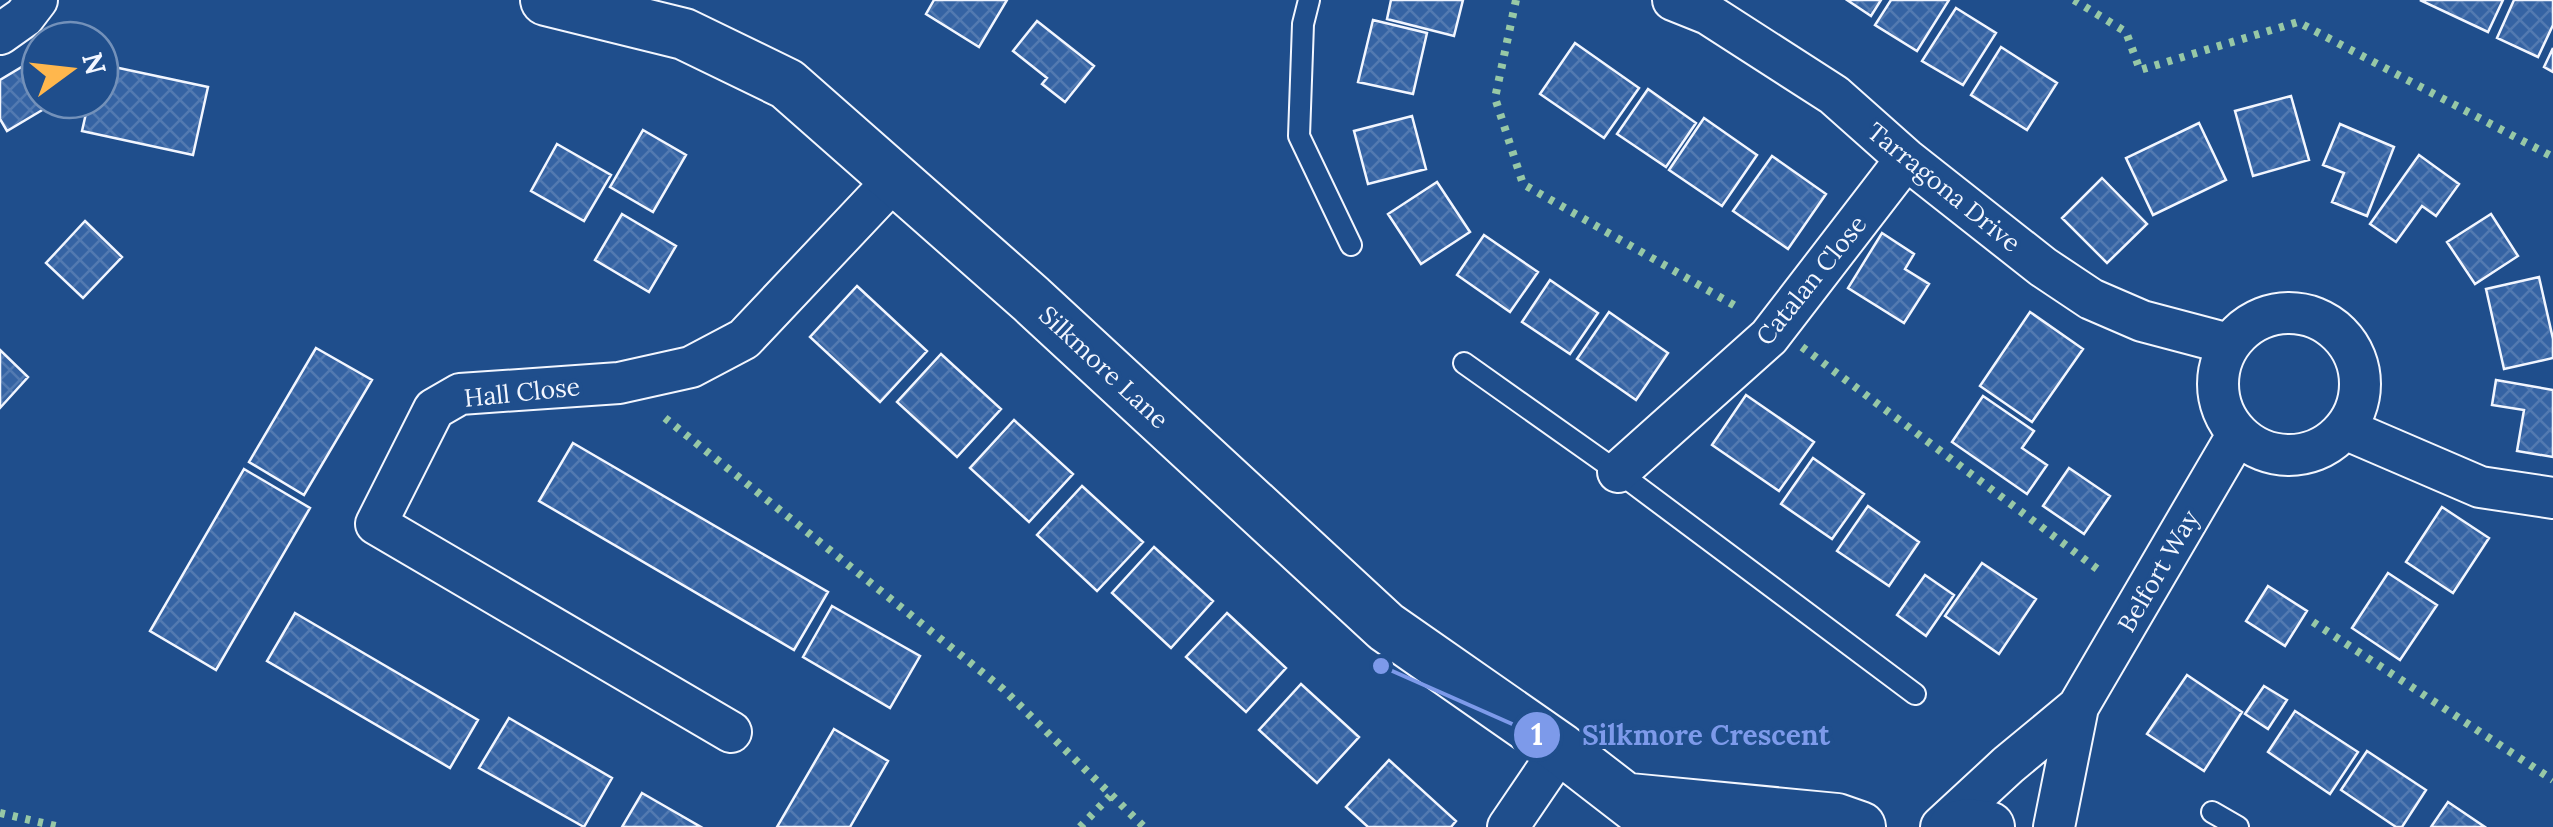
<svg xmlns="http://www.w3.org/2000/svg" width="2553" height="827" font-family="Lora,serif">
  <style>
    .building { fill: url(#building-cross-hatch); stroke: #f2f6ff; stroke-width: 2.5 }
    .lines { fill: none; stroke-linecap: round; stroke-linejoin: round }
    .service-casing { stroke: #f2f6ff; stroke-width: 24 }
    .minor-casing { stroke: #f2f6ff; stroke-width: 44 }
    .tertiary-casing { stroke: #f2f6ff; stroke-width: 54 }
    .service { stroke: #1f4e8c; stroke-width: 20 }
    .minor { stroke: #1f4e8c; stroke-width: 40 }
    .tertiary { stroke: #1f4e8c; stroke-width: 50 }
    .hedge { stroke: #97c8a6; stroke-width: 8; stroke-dasharray: 5 8; stroke-linecap: butt }
    .labels { text-anchor: middle; stroke-width: 8; stroke-linejoin: round; paint-order: stroke }
    .street-label { font-size: 25px; fill: #f2f6ff; stroke: #1f4e8c }
    .leader { fill: none; stroke: #7d9aea; stroke-width: 4 }
    .callout-dot { fill: #7d9aea; stroke: #1f4e8c; stroke-width: 4 }
    .mark-label { font-size: 30px; text-anchor: middle; font-weight: bold; fill: #fff }
    .callout-label { font-size: 28px; text-anchor: middle; font-weight: bold; fill: #7d9aea; stroke: #1f4e8c; stroke-width: 8; stroke-linejoin: round; paint-order: stroke }
  </style>
  <defs>
    <pattern id="building-cross-hatch" width="8" height="8" patternUnits="userSpaceOnUse" patternTransform="scale(2.5)"><rect width="8" height="8" fill="#3563a3"/><path d="M0 0l8 8M0 8l8-8" fill="none" stroke="#537ab1"/></pattern>
  </defs>
  <rect width="100%" height="100%" fill="#1f4e8c"/>
  <path class="building" d="M934 0H1007L979 47 926 14Z
    M1391 0H1463L1454 36 1387 19Z
    M1847 0H1881L1871 16Z
    M1891 0H1949L1917 51 1875 25Z
    M2420 0H2503L2488 32Z
    M2514 0H2553V25L2538 57 2497 38Z
    M1956 8 1996 33 1963 85 1922 61Z
    M1373 20 1427 33 1413 94 1358 82Z
    M1037 21 1094 66 1065 102 1042 84 1047 78 1013 51Z
    M1575 43 1639 88 1604 138 1540 94Z
    M2001 47 2057 83 2027 130 1971 95Z
    M2553 48V72L2544 67Z
    M40 56V100H76L73 115 44 109 7 131 0 119V80Z
    M100 64 208 87 193 155 82 131 89 100H100Z
    M1648 89 1696 123 1666 167 1617 134Z
    M2291 96 2309 160 2253 176 2235 111Z
    M1412 116 1426 169 1368 184 1354 131Z
    M1704 118 1757 155 1722 206 1669 170Z
    M2199 123 2226 180 2153 215 2126 158Z
    M2340 124 2394 147 2367 216 2332 202 2344 173 2323 165Z
    M643 130 686 155 653 212 610 187Z
    M557 144 611 175 584 221 531 191Z
    M2419 155 2459 184 2436 216 2422 206 2396 242 2370 224Z
    M1772 156 1826 194 1788 249 1733 211Z
    M2102 178 2147 224 2107 263 2062 218Z
    M1437 182 1470 232 1421 264 1388 214Z
    M622 214 676 246 649 292 595 260Z
    M2491 214 2518 256 2475 284 2447 242Z
    M85 221 122 257 83 298 46 263Z
    M1882 233 1914 254 1905 269 1929 284 1904 323 1848 288Z
    M1484 235 1538 272 1510 312 1457 275Z
    M2539 277 2553 339V358L2504 369 2486 289Z
    M1550 280 1598 313 1570 354 1522 322Z
    M857 286 927 351 880 402 810 337Z
    M1609 312 1668 353 1636 400 1577 359Z
    M2030 312 2083 349 2032 422 1980 386Z
    M316 348 372 380 304 495 249 462Z
    M0 350 28 377 0 408Z
    M941 354 1001 409 957 457 897 402Z
    M2496 380 2553 390V457L2517 451 2524 410 2492 405Z
    M1746 395 1814 442 1779 491 1712 445Z
    M1983 396 2034 431 2022 448 2047 465 2027 494 1952 442Z
    M1014 420 1073 474 1029 522 970 468Z
    M573 443 828 592 794 650 539 501Z
    M1813 458 1864 494 1832 539 1781 504Z
    M2069 468 2110 496 2084 534 2043 506Z
    M244 469 310 508 216 670 150 631Z
    M1082 486 1143 542 1097 591 1037 535Z
    M1868 506 1919 542 1889 586 1837 551Z
    M2442 507 2489 538 2453 593 2406 562Z
    M1154 547 1213 601 1171 648 1112 593Z
    M1982 563 2036 599 1999 654 1945 616Z
    M2388 573 2437 605 2400 660 2352 628Z
    M1925 575 1954 595 1926 636 1897 615Z
    M2268 586 2307 611 2285 646 2246 621Z
    M832 606 920 656 890 708 803 657Z
    M295 613 478 720 450 768 267 661Z
    M1227 613 1286 668 1246 712 1186 657Z
    M2187 675 2242 712 2204 771 2147 734Z
    M1301 684 1359 737 1317 783 1259 730Z
    M2264 686 2287 700 2268 729 2245 714Z
    M2295 711 2358 752 2330 794 2268 752Z
    M509 718 612 778 584 827 479 768Z
    M834 729 888 761 850 827H777Z
    M2367 751 2426 790 2402 827H2396L2341 790Z
    M1389 760 1456 821 1451 827H1368L1346 807Z
    M642 793 701 827H622Z
    M2448 802 2485 827H2431Z"/>
  <g class="lines">
    <defs>
      <path id="service" d="M1309 0 1303 24 1299 136 1351 245
        M1464 363 1618 472 1915 694
        M2212 812 2238 827"/>
      <path id="minor" d="M1673 0 1708 14 1834 95 1906 159 2043 267 2091 299 2142 321 2229 344
        M0 34 24 17 37 0
        M2218 384a71 71 0 1 1 142 0a71 71 0 1 1-142 0Z
        M2345 429 2480 487 2553 498
        M1618 472 1769 337 1906 159
        M731 732 376 524 434 409 460 394 619 383 691 367 744 339 894 180
        M1508 827 1561 749
        M1941 827 2008 765 2078 707
        M2054 827 2078 707 2237 435"/>
      <path id="tertiary" d="M546 0 684 34 787 84 1031 299 1386 627 1561 749 1662 827
        M1630 799 1837 819 1860 827
        M1954 827 1967 824 1989 827"/>
    </defs>
    <use href="#service" class="service-casing"/>
    <use href="#minor" class="minor-casing"/>
    <use href="#tertiary" class="tertiary-casing"/>
    <use href="#service" class="service"/>
    <use href="#minor" class="minor"/>
    <use href="#tertiary" class="tertiary"/>
    <path class="hedge" d="M1516 0 1495 98 1523 184 1739 308
      M2074 0 2126 32 2140 70 2298 22 2553 157
      M1802 347 2100 571
      M665 418 1003 689 1144 827
      M2313 622 2553 780
      M0 813 60 827
      M1080 827 1110 796"/>
  </g>
  <g class="labels">
    <g class="street-label">
      <text transform="translate(1944 187) rotate(39)" y="9">Tarragona Drive</text>
      <text transform="translate(1811 280) rotate(-51)" y="9">Catalan Close</text>
      <text transform="translate(1104 367) rotate(43)" y="9">Silkmore Lane</text>
      <text transform="translate(522 392) rotate(-6)" y="9">Hall Close</text>
      <text transform="translate(2158 571) rotate(-60)" y="9">Belfort Way</text>
    </g>
  </g>
  <path class="leader" d="M1381 666L1537 735"/>
  <g class="callout-dot">
    <circle cx="1381" cy="666" r="10"/>
    <circle cx="1537" cy="735" r="25"/>
  </g>
  <g class="mark-label">
    <text x="1537" y="745">1</text>
  </g>
  <g class="callout-label">
    <text x="1706" y="745">Silkmore Crescent</text>
  </g>
  <g transform="translate(70 70) rotate(75)"><circle r="48" fill="#1f4e8c" stroke="#7391ba" stroke-width="2.5"/>
  <path d="M0-8L18 38L0 25L-18 38Z" fill="#ffb74d"/>
  <text y="-15" font-size="28" font-weight="bold" text-anchor="middle" fill="#f2f6ff">N</text>
  </g>
</svg>
